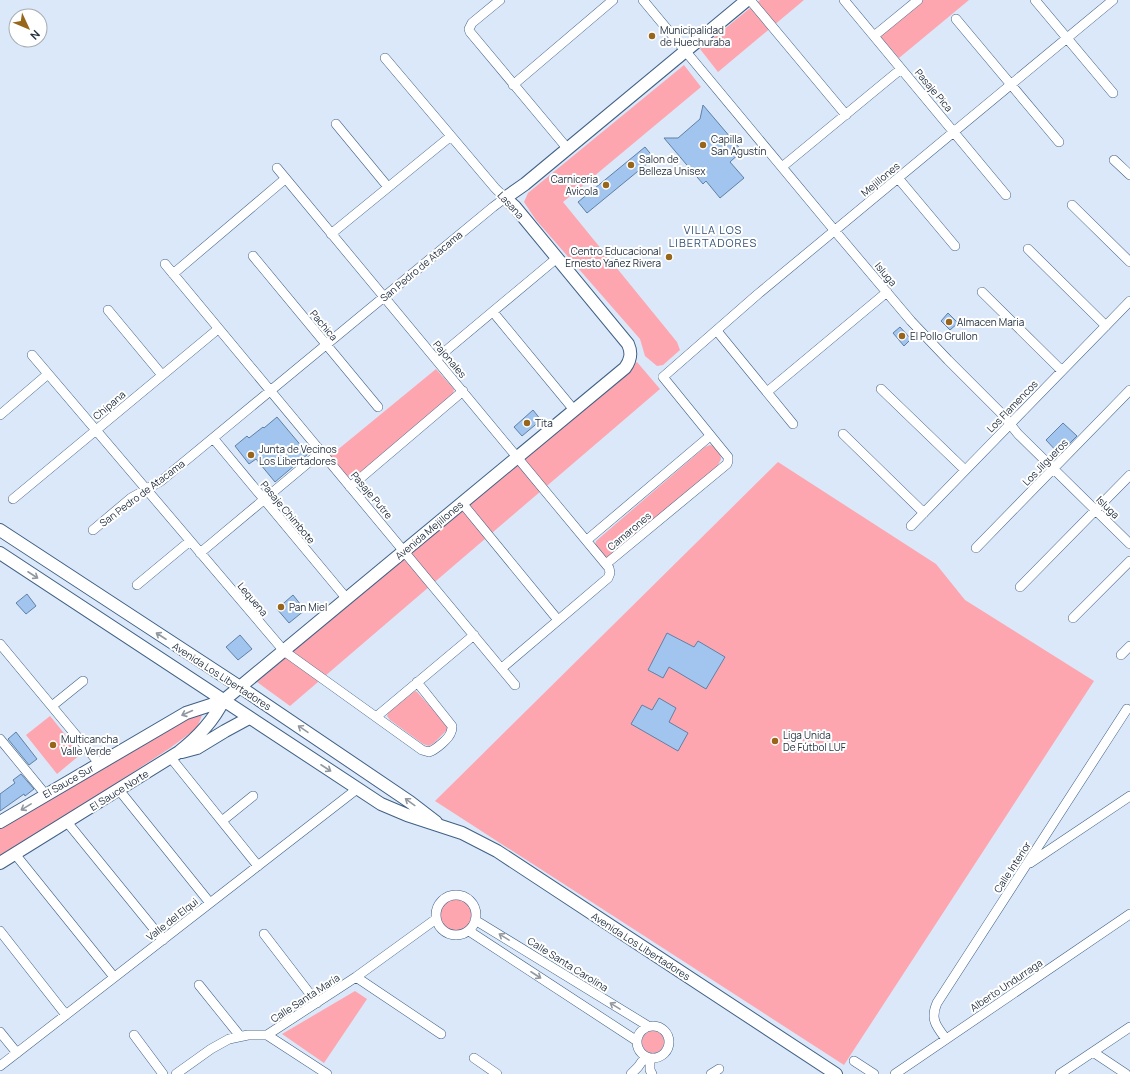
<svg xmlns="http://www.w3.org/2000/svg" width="1130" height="1074" font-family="Manrope,sans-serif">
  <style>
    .green { fill: #fea6b0 }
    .building { fill: #a1c5ee; stroke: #5f80a6 }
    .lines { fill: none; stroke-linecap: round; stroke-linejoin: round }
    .minor-casing { stroke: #406085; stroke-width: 10 }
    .tertiary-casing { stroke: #406085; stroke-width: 14 }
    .minor { stroke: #fff; stroke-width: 9 }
    .tertiary { stroke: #fff; stroke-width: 12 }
    .oneway { stroke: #9198a0 }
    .poi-dot { fill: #98661a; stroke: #fff; stroke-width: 1.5 }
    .labels { text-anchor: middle; stroke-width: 4; stroke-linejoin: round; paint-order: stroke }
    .poi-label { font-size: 10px; fill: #233141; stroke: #fff; text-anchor: start }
    .street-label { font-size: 10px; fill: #233141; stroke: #fff }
    .neighbourhood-label { font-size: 11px; letter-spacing: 1px; fill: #325275; stroke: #fff }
  </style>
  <rect width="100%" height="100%" fill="#dae8f9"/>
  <path class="green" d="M760 0H804L718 72 700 49Z
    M921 0H969L899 58 879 35Z
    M684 65 701 87 563 202 677 342 680 350 663 365 657 366 645 356 640 339 536 220 524 202 528 193Z
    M637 362 660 389 290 706 257 682Z
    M436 369 454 389 453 394 354 478 348 477 330 456Z
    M710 445 715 446 720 452 721 459 717 467 609 557H605L595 545 596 541 705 447Z
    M778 462 936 564 965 600 1094 681 844 1065 435 801Z
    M415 691 417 692 446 724 448 729 434 743 429 746 423 744 390 720 387 716 388 713Z
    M202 715 197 728 170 748 68 815 0 856V825L187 716Z
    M50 716 81 754 57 774 26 735Z
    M440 915a16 16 0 1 1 32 0a16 16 0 1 1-32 0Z
    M355 991 367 999 324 1063 282 1034Z
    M642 1042a11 11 0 1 1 22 0a11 11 0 1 1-22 0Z"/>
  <path class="building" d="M703 105 742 151 730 162 744 178 720 198 706 181 703 184 664 138H678L700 119Z
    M645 147 654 158 587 213 578 202Z
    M948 313 958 323 950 330 941 321Z
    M900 327 911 339 904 346 893 333Z
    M533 410 541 420 522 436 514 427Z
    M277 417 308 454 275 482 256 459 249 464 235 446 247 436 249 438 263 427 264 428Z
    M1063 423 1077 436 1059 454 1046 440Z
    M27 594 36 606 26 614 16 603Z
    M293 595 305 610 289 623 277 609Z
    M667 633 694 647 698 641 725 657 706 689 669 667 663 678 648 670Z
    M240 635 252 649 238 660 226 647Z
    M659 698 676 708 669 722 688 733 678 751 631 724 642 705 652 710Z
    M16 732 37 759 29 765 8 739Z
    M21 774 34 789 25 796 24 794 0 811V794L15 783 13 780Z"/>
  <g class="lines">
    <defs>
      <path id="minor" d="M500 0 472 23 469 29 470 32 567 148
        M643 0 835 231 911 321 948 360 1002 414 1018 434 1130 544
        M750 0 846 115
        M844 0 1006 195
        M1035 0 1113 93
        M956 19 1059 142
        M874 36 918 0
        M513 85 613 0
        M336 124 388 187
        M1114 160 1130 175
        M782 167 901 69
        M277 168 609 568 610 573 608 578 502 668
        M898 178 955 246
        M1072 205 1130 262
        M331 234 451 136
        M1028 249 1106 326
        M253 256 378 407
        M165 264 515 685
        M173 274 285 179
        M982 292 1062 371
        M108 310 162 375
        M493 312 574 410
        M717 331 793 424
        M32 355 284 651 422 750 429 752C435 750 449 739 451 732 452 730 452 729 452 726L417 682
        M436 359 557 258
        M881 389 965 470
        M767 392 887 292
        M0 415 48 374
        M843 434 924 513
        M213 438 347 599
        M350 487 463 391
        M13 499 218 329
        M462 503 558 620
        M911 526 1130 301
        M93 530 131 498 161 481 493 207 505 198 495 188 385 58
        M587 540 710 436
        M976 548 1130 390
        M200 553 321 452
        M606 564 727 464 728 461V457L663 377 758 294 1113 0
        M137 585 190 541
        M1020 587 1130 475
        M1073 618 1130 561
        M0 644 99 763
        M1121 655 1130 646
        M52 706 83 681
        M376 717 474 635
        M0 739 46 795
        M171 758 258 866
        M119 790 210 903
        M222 821 253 796
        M67 822 163 940
        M15 854 114 977
        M1030 863 1130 796
        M436 915a20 20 0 1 1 40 0a20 20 0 1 1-40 0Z
        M475 920 648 1026
        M0 931 66 1015
        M469 931 637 1041
        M264 934 317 1003
        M356 977 441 1034
        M199 985 240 1036
        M637 1042a16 16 0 1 1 32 0a16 16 0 1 1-32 0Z
        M0 1032 17 1053
        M134 1035 163 1074
        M267 1035 327 1074
        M946 1039C936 1026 930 1019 937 1003L1127 709
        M1093 1052 1126 1074
        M474 1058 497 1074
        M650 1058V1070L652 1074
        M854 1061 874 1074
        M0 1066 357 789
        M176 1074 211 1049 229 1039 248 1035H267L356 977 436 919
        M631 1074 638 1067 645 1057
        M711 1074 719 1069
        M895 1074 1130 914
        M1060 1074 1130 1027"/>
      <path id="tertiary" d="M0 530 240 687 410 802 436 822
        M0 553 381 804 407 815 462 833 497 851 836 1074
        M182 752 197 748 225 731 249 718
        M0 822 186 713 223 701 625 368C631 360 632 353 628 344L515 207 505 198 525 184 747 0
        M0 863 179 752C197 738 213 721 223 701"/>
    </defs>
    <use href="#minor" class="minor-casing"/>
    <use href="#tertiary" class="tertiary-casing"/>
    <use href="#minor" class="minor"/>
    <use href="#tertiary" class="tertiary"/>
  </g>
  <defs><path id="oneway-shaft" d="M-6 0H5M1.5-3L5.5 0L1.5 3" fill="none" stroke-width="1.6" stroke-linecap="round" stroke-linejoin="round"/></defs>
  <g class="oneway">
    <use href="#oneway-shaft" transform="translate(33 575) rotate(33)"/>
    <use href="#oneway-shaft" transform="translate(161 636) rotate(-147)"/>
    <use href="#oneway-shaft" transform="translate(187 713) rotate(156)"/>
    <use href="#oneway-shaft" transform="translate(303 729) rotate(-146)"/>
    <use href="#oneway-shaft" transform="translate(326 768) rotate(33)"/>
    <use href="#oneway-shaft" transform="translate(410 802) rotate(-144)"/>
    <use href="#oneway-shaft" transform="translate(26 807) rotate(149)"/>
    <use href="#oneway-shaft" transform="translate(504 937) rotate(-148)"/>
    <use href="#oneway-shaft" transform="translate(536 975) rotate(33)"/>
    <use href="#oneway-shaft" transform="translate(615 1006) rotate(-148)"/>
  </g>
  <g class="poi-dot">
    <circle cx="652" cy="36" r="4"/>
    <circle cx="703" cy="145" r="4"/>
    <circle cx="631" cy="165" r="4"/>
    <circle cx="606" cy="185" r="4"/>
    <circle cx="669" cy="257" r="4"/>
    <circle cx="949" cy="322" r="4"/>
    <circle cx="902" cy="336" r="4"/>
    <circle cx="527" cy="423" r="4"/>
    <circle cx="251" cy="455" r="4"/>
    <circle cx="281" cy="607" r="4"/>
    <circle cx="775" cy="741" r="4"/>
    <circle cx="53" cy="745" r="4"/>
  </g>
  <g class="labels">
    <g class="poi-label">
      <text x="660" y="34">Municipalidad<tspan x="660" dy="12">de Huechuraba</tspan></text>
      <text x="711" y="143">Capilla<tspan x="711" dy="12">San Agustín</tspan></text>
      <text x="639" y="163">Salon de<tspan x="639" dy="12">Belleza Unisex</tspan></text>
      <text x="598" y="183" text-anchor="end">Carniceria<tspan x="598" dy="12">Avicola</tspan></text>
      <text x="661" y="255" text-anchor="end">Centro Educacional<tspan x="661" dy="12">Ernesto Yañez Rivera</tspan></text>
      <text x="957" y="326">Almacen Maria</text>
      <text x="910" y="340">El Pollo Grullon</text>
      <text x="535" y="427">Tita</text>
      <text x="259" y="453">Junta de Vecinos<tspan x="259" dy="12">Los Libertadores</tspan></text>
      <text x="289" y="611">Pan Miel</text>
      <text x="783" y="739">Liga Unida<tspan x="783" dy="12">De Fútbol LUF</tspan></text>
      <text x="61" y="743">Multicancha<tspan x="61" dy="12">Valle Verde</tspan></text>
    </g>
    <g class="street-label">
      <text transform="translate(934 90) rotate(50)" y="4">Pasaje Pica</text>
      <text transform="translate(880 179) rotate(-40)" y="4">Mejillones</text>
      <text transform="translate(511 205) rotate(47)" y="4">Lasana</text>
      <text transform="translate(421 266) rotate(-40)" y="4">San Pedro de Atacama</text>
      <text transform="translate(886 274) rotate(50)" y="4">Isluga</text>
      <text transform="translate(324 325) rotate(50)" y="4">Pachica</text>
      <text transform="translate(450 359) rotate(50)" y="4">Pajonales</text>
      <text transform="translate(109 405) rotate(-40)" y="4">Chipana</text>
      <text transform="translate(1012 406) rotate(-46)" y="4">Los Flamencos</text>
      <text transform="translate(1045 462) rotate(-46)" y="4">Los Jilgueros</text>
      <text transform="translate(142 493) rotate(-37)" y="4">San Pedro de Atacama</text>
      <text transform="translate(372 495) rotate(50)" y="4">Pasaje Putre</text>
      <text transform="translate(1108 507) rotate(44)" y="4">Isluga</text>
      <text transform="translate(288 512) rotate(50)" y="4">Pasaje Chimbote</text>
      <text transform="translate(429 530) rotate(-40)" y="4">Avenida Mejillones</text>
      <text transform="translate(629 531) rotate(-40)" y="4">Camarones</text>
      <text transform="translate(253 599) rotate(50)" y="4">Lequena</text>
      <text transform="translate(222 676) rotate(33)" y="4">Avenida Los Libertadores</text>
      <text transform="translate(68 781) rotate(-30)" y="4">El Sauce Sur</text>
      <text transform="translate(119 790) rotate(-32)" y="4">El Sauce Norte</text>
      <text transform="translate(1012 867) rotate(-57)" y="4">Calle Interior</text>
      <text transform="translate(172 919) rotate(-38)" y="4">Valle del Elqui</text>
      <text transform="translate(641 946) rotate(33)" y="4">Avenida Los Libertadores</text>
      <text transform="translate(568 964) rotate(32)" y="4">Calle Santa Carolina</text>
      <text transform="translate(1006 985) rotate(-34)" y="4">Alberto Undurraga</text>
      <text transform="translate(305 998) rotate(-33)" y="4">Calle Santa María</text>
    </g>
    <g class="neighbourhood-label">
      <text x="713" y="234">VILLA LOS<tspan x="713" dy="13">LIBERTADORES</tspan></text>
    </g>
  </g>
  <g transform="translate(28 28) rotate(134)"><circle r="19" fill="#ffffff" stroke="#a7adb3"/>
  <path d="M0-3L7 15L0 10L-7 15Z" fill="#98661a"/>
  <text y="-6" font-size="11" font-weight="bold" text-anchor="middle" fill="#233141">N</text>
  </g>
</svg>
